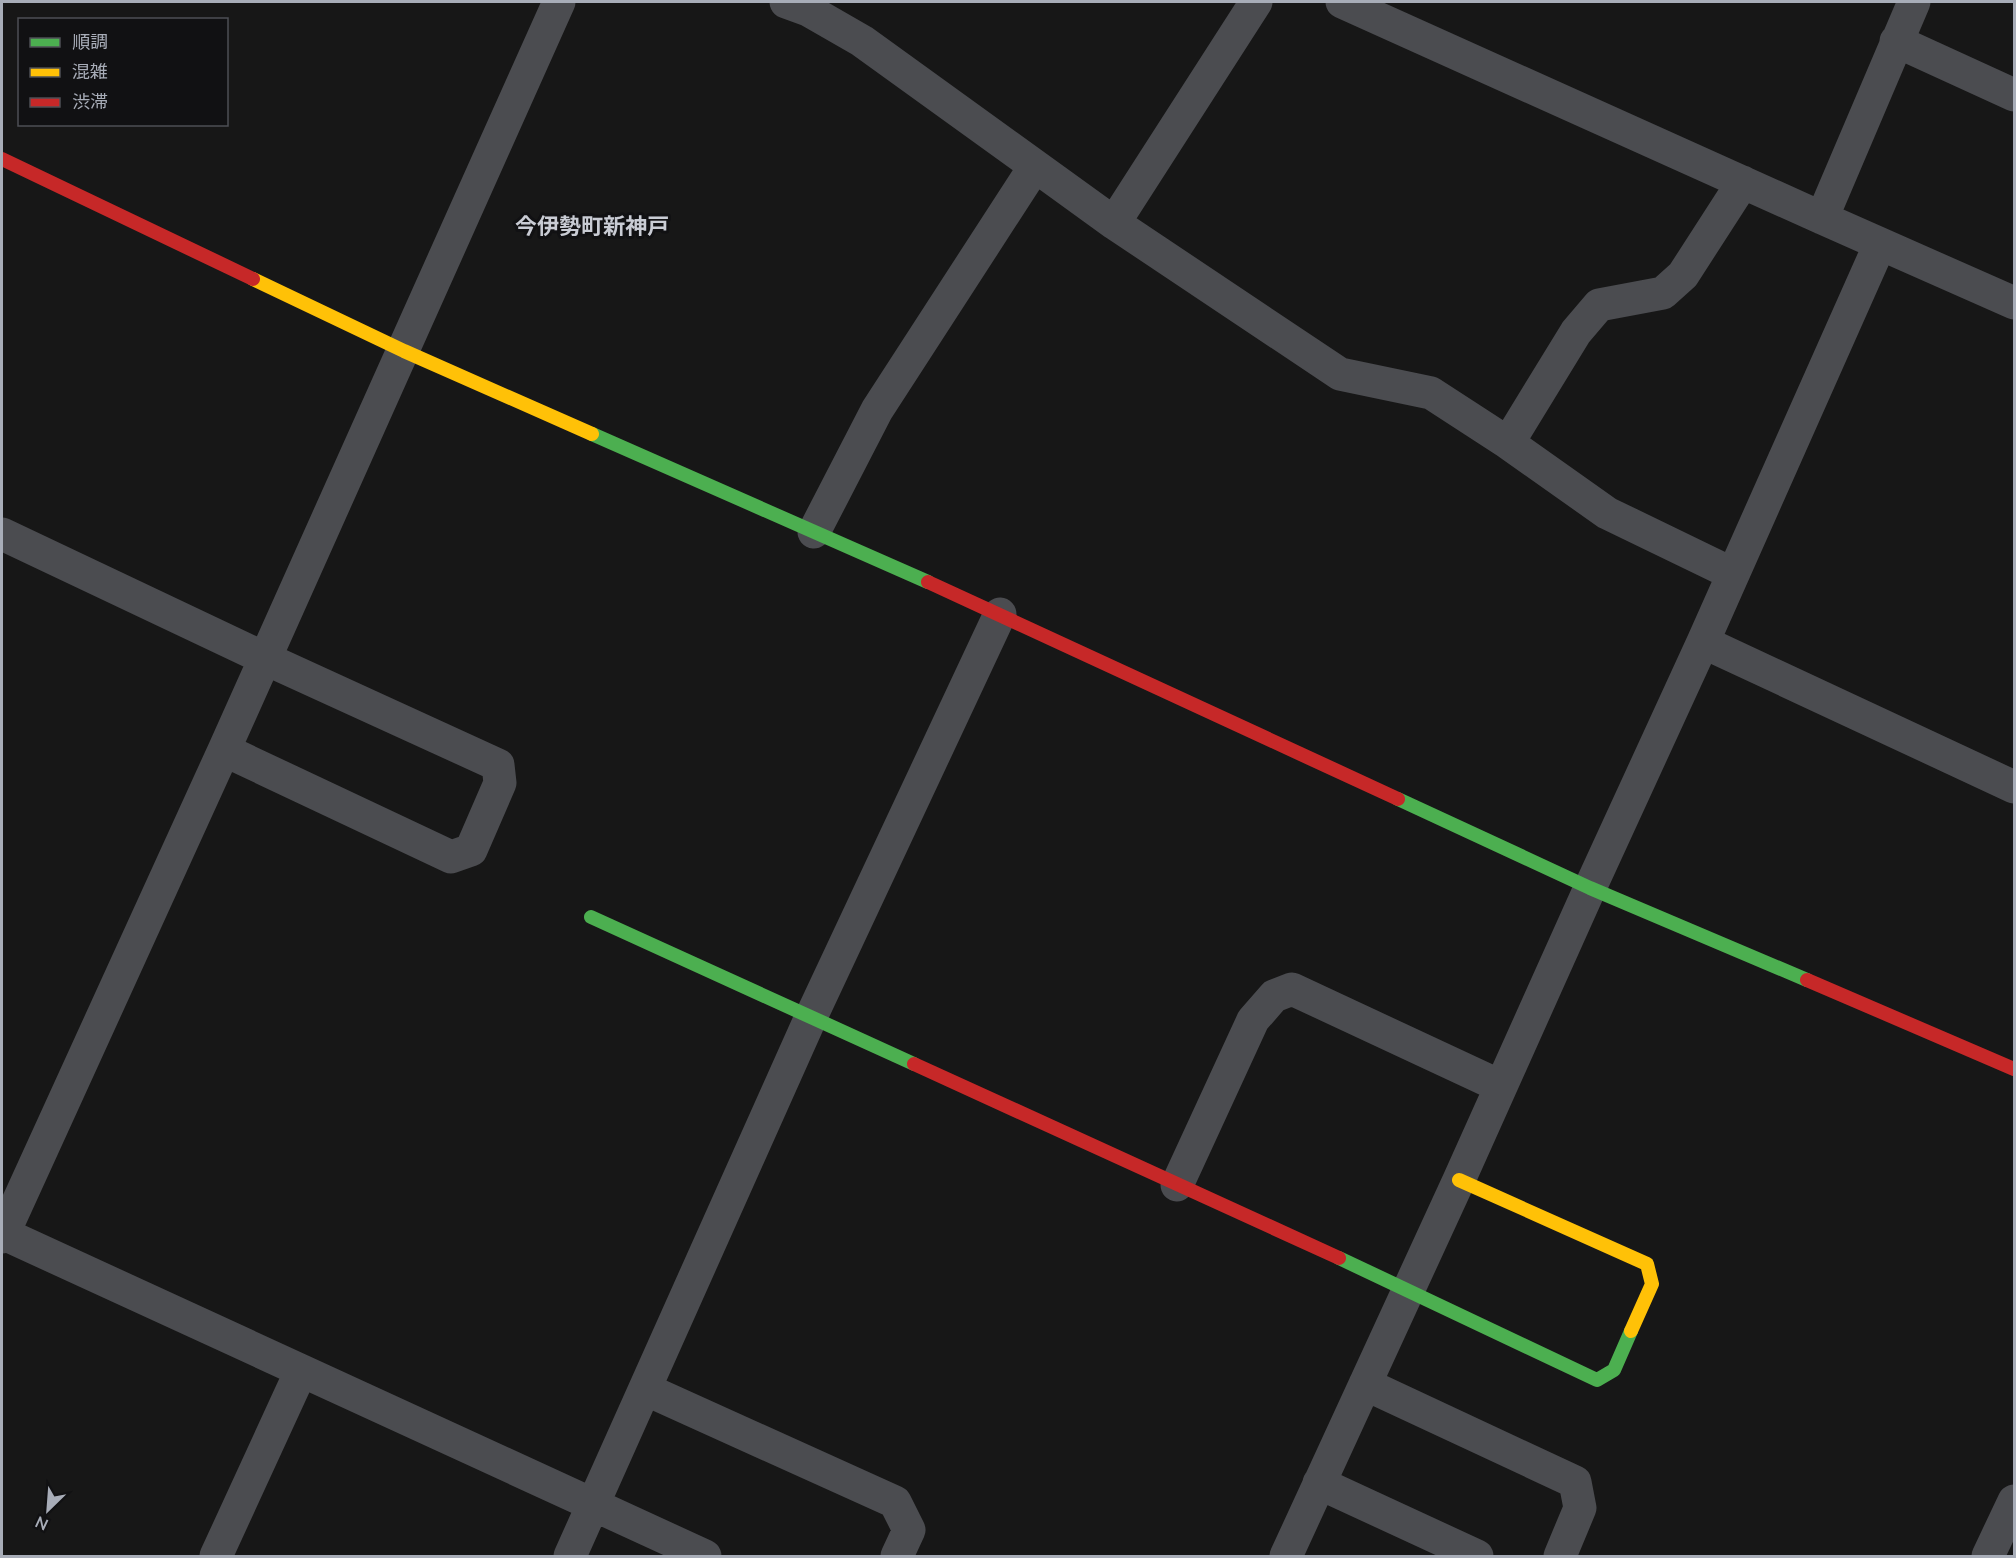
<svg xmlns="http://www.w3.org/2000/svg" width="2016" height="1558" font-family="'Nunito Sans','Noto Sans JP',sans-serif">
  <style>
    .lines { fill: none; stroke-linecap: round; stroke-linejoin: round }
    .street { stroke: #4b4c50; stroke-width: 33 }
    .fast { stroke: #4caf50; stroke-width: 14 }
    .slow { stroke: #ffc107; stroke-width: 14 }
    .jam { stroke: #c62828; stroke-width: 14 }
    .labels { text-anchor: middle; stroke-width: 6; stroke-linejoin: round; paint-order: stroke }
    .quarter-label { font-size: 22px; font-weight: bold; fill: #c9ccd4; stroke: #111113 }
  </style>
  <rect width="100%" height="100%" fill="#171717"/>
  <g class="lines">
    <path class="street" d="M786 2 808 10 862 41 1114 223 1340 374 1431 393 1508 443 1607 513 1733 574
      M1342 2 1822 218 2014 303
      M1896 41 2014 95
      M1822 218 1914 2
      M1114 223 1256 2
      M1508 443 1576 332 1599 305 1663 293 1683 275 1743 182
      M814 532 877 410 1035 166
      M2 534 264 658 498 765 500 783 471 850 451 857 224 750
      M1703 642 2014 787
      M1177 1185 1253 1020 1274 996 1292 989 1500 1086
      M2 1233 705 1556
      M2 1237 224 750 559 2
      M1365 1384 1575 1482 1580 1508 1560 1556
      M645 1389 895 1502 909 1530 897 1556
      M1319 1483 1477 1556
      M216 1556 301 1371
      M570 1556 811 1017 1000 614
      M1286 1556 1459 1180 1590 888 1703 642 1880 244
      M1988 1556 2014 1501"/>
    <path class="fast" d="M592 434 928 582
      M1398 799 1590 888 1807 980
      M591 917 914 1064
      M1339 1258 1597 1380 1614 1370 1631 1331"/>
    <path class="slow" d="M253 279 404 351 592 434
      M1459 1180 1647 1264 1652 1284 1631 1331"/>
    <path class="jam" d="M2 159 253 279
      M928 582 1398 799
      M1807 980 2014 1069
      M914 1064 1339 1258"/>
  </g>
  <g class="labels">
    <g class="quarter-label">
      <text x="592" y="234">今伊勢町新神戸</text>
    </g>
  </g>
  <rect width="2016" height="1558" fill="none" stroke="#a8adb8" stroke-width="6"/>
  <rect x="18" y="18" width="210" height="108" fill="#111113" stroke="#4d4f55" stroke-width="1.5"/>
  <rect x="30" y="38" width="30" height="9" fill="#4caf50" stroke="#4d4f55" stroke-width="1.5"/>
  <text x="72" y="48" font-size="18" fill="#a8adb8">順調</text>
  <rect x="30" y="68" width="30" height="9" fill="#ffc107" stroke="#4d4f55" stroke-width="1.5"/>
  <text x="72" y="78" font-size="18" fill="#a8adb8">混雑</text>
  <rect x="30" y="98" width="30" height="9" fill="#c62828" stroke="#4d4f55" stroke-width="1.5"/>
  <text x="72" y="108" font-size="18" fill="#a8adb8">渋滞</text>
  <g transform="translate(48 1510) rotate(205)" stroke="#111113" stroke-width="4.5" paint-order="stroke">
  <path d="M0-4.5L10 22L0 15L-10 22Z" fill="#a8adb8"/>
  <text y="-9" font-size="16" font-weight="bold" text-anchor="middle" fill="#a8adb8">N</text>
  </g>
</svg>
